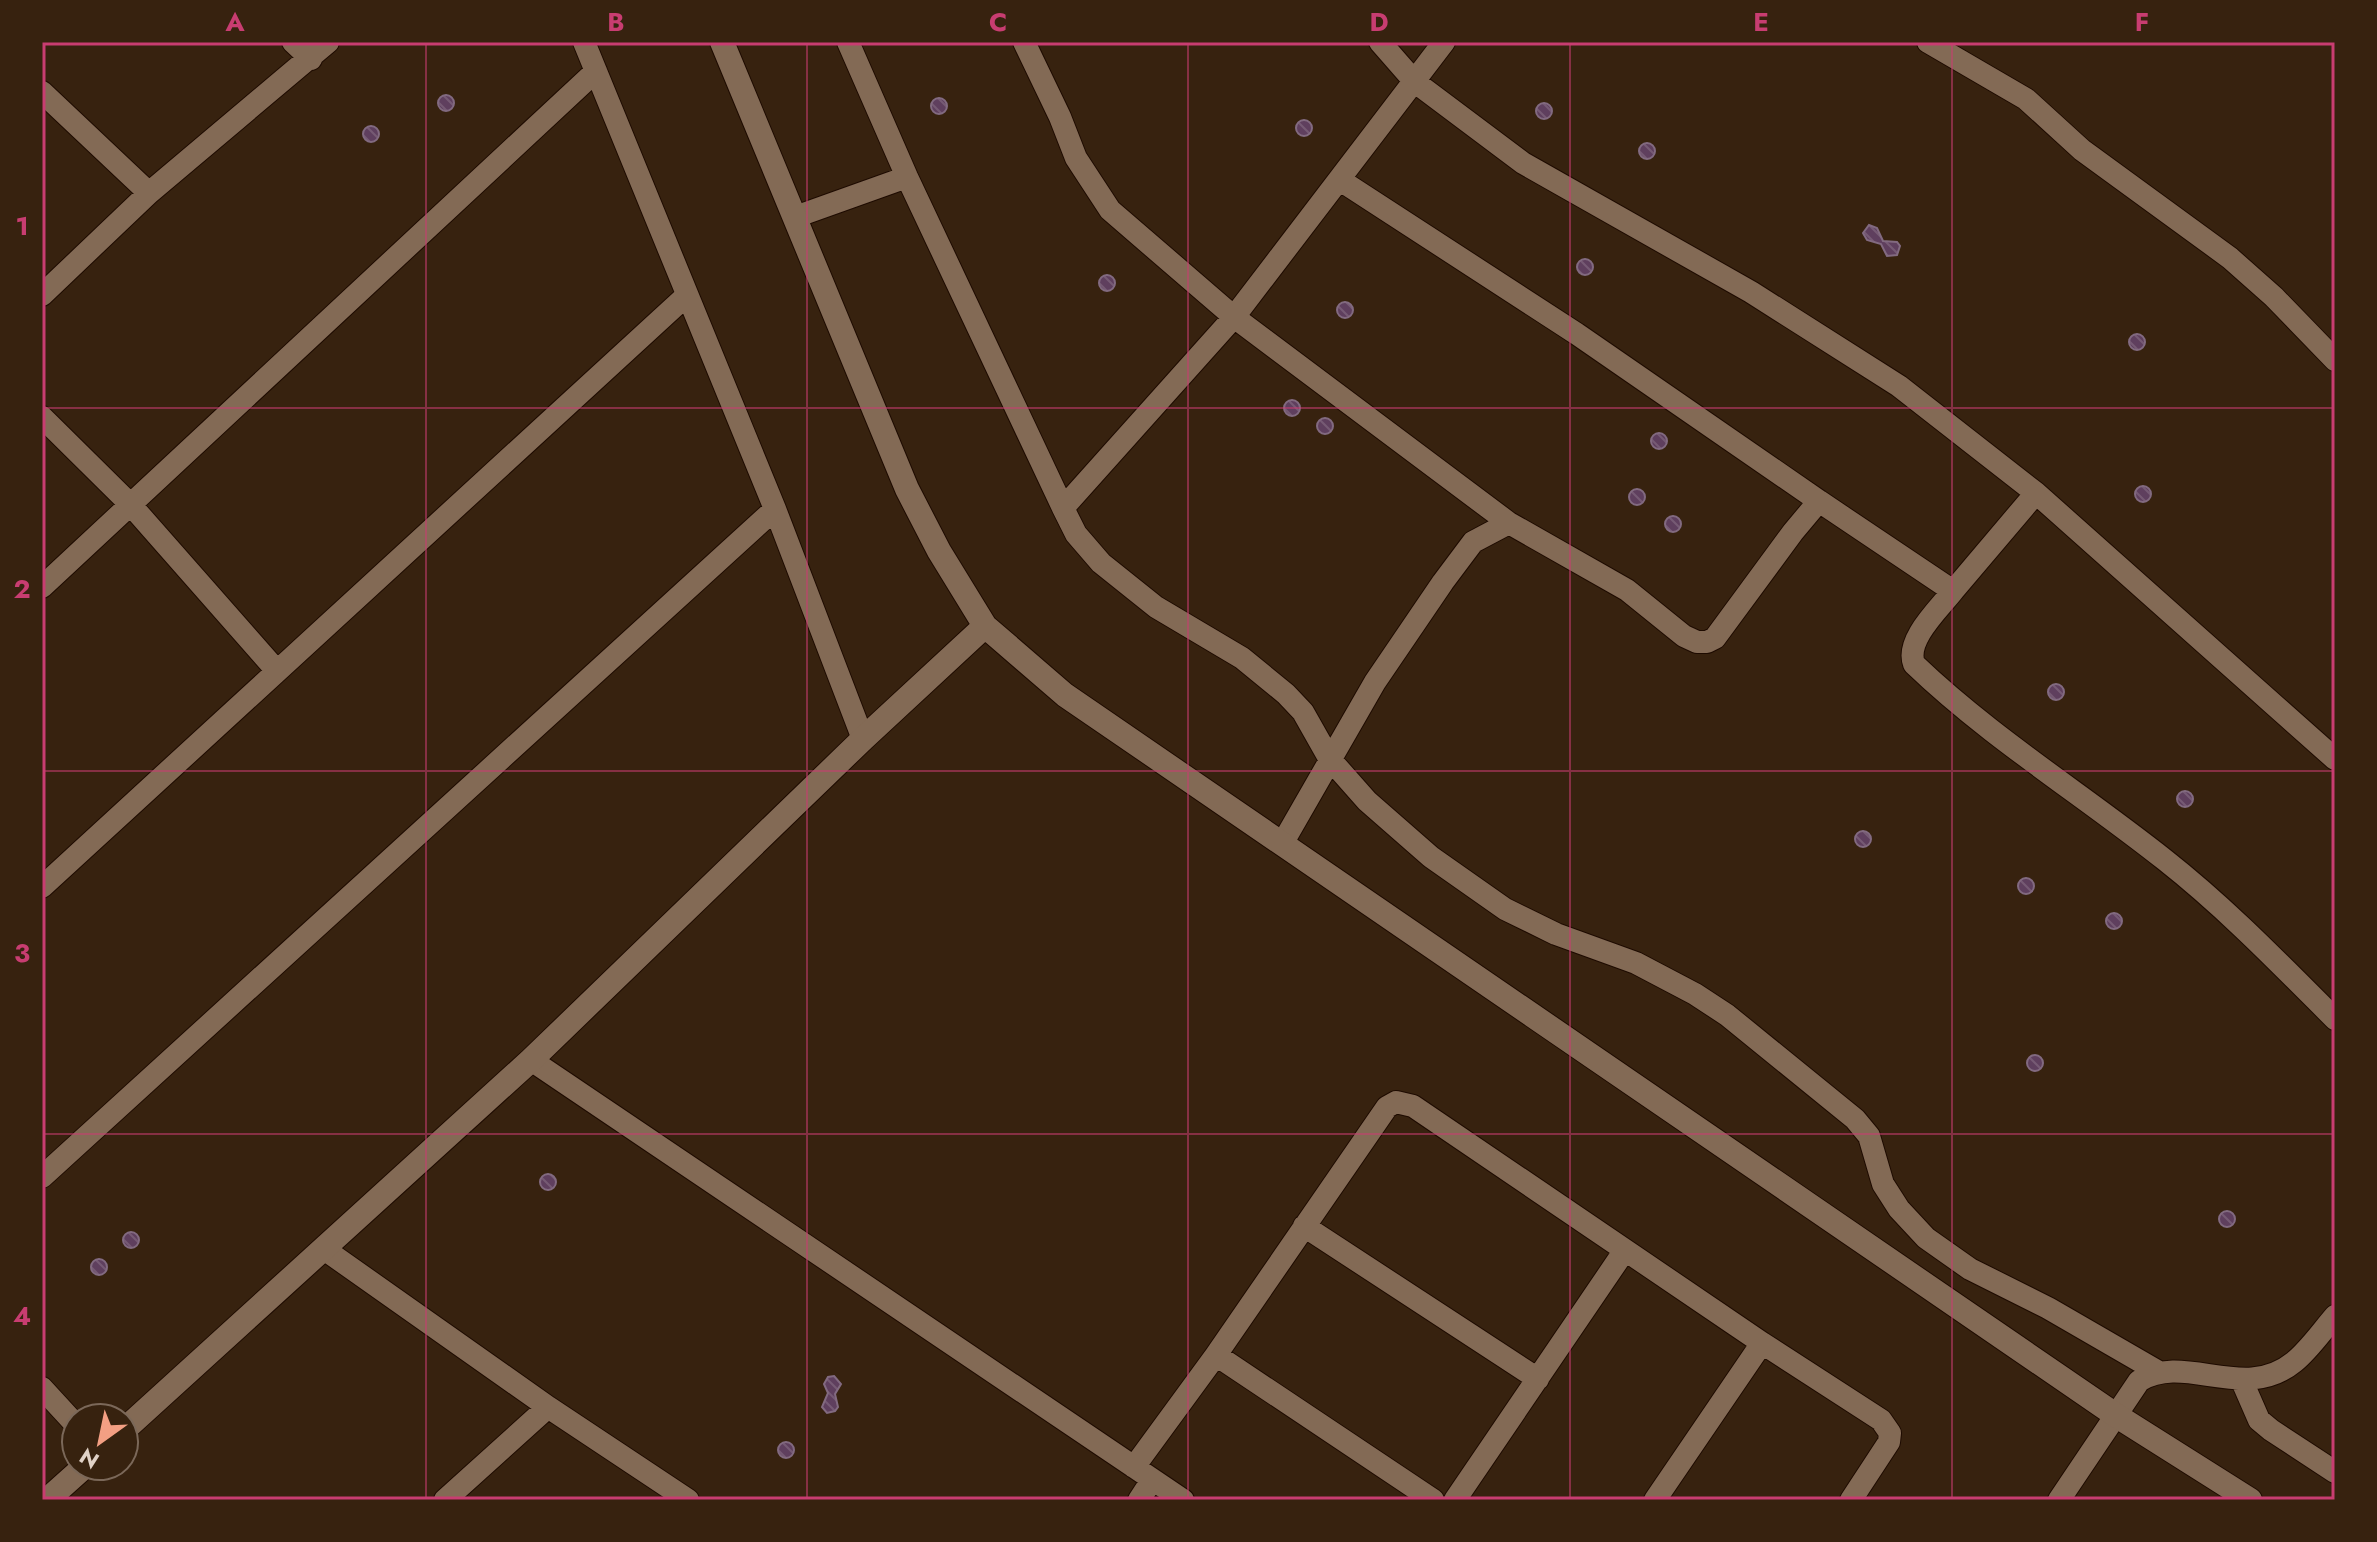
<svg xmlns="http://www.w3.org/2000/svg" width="2377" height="1542" font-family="Jost,sans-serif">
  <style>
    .building { fill: url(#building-back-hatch); stroke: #826a80; stroke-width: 2 }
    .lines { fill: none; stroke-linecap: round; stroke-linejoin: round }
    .street-casing { stroke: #1e0b00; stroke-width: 24 }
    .secondary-casing { stroke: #1e0b00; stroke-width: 26 }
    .street { stroke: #836a55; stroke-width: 22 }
    .secondary { stroke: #836a55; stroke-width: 24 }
    .grid { fill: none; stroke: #c83d71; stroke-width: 2; stroke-opacity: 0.55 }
    .neatline { fill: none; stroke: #c83d71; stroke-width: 3 }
    .grid-label { font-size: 26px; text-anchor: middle; font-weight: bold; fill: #c83d71 }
  </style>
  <defs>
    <pattern id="building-back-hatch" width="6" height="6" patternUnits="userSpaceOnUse" patternTransform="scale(2)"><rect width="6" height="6" fill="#5f3f5e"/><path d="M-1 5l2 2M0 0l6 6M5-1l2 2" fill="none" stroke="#765a74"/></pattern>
  </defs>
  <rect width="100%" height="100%" fill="#37220f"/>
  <path class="building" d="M438 103a8 8 0 1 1 16 0a8 8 0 1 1-16 0Z
    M931 106a8 8 0 1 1 16 0a8 8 0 1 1-16 0Z
    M1536 111a8 8 0 1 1 16 0a8 8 0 1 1-16 0Z
    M1296 128a8 8 0 1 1 16 0a8 8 0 1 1-16 0Z
    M363 134a8 8 0 1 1 16 0a8 8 0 1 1-16 0Z
    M1639 151a8 8 0 1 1 16 0a8 8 0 1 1-16 0Z
    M1869 225 1877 228 1883 241 1897 242 1900 246 1897 255 1887 256 1881 244 1867 240 1863 233Z
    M1577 267a8 8 0 1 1 16 0a8 8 0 1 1-16 0Z
    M1099 283a8 8 0 1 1 16 0a8 8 0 1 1-16 0Z
    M1337 310a8 8 0 1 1 16 0a8 8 0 1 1-16 0Z
    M2129 342a8 8 0 1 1 16 0a8 8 0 1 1-16 0Z
    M1284 408a8 8 0 1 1 16 0a8 8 0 1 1-16 0Z
    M1317 426a8 8 0 1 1 16 0a8 8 0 1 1-16 0Z
    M1651 441a8 8 0 1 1 16 0a8 8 0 1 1-16 0Z
    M2135 494a8 8 0 1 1 16 0a8 8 0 1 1-16 0Z
    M1629 497a8 8 0 1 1 16 0a8 8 0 1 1-16 0Z
    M1665 524a8 8 0 1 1 16 0a8 8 0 1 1-16 0Z
    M2048 692a8 8 0 1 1 16 0a8 8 0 1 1-16 0Z
    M2177 799a8 8 0 1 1 16 0a8 8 0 1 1-16 0Z
    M1855 839a8 8 0 1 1 16 0a8 8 0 1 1-16 0Z
    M2018 886a8 8 0 1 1 16 0a8 8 0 1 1-16 0Z
    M2106 921a8 8 0 1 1 16 0a8 8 0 1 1-16 0Z
    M2027 1063a8 8 0 1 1 16 0a8 8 0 1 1-16 0Z
    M540 1182a8 8 0 1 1 16 0a8 8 0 1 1-16 0Z
    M2219 1219a8 8 0 1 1 16 0a8 8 0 1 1-16 0Z
    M123 1240a8 8 0 1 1 16 0a8 8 0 1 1-16 0Z
    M91 1267a8 8 0 1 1 16 0a8 8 0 1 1-16 0Z
    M834 1376 841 1384 835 1394 838 1407 835 1411 827 1413 822 1407 828 1393 824 1384 828 1377Z
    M778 1450a8 8 0 1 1 16 0a8 8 0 1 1-16 0Z"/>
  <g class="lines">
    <defs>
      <path id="street" d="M293 42 311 59
        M584 42 775 509 863 739
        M848 42 907 177 1063 508
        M1024 42 1060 117 1076 158 1110 210 1234 317 1509 523
        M1380 42 1415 82 1523 163 1751 292 1899 386 2036 493
        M1444 42 1234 317 1063 508 1076 534 1101 563 1156 607 1242 658 1286 694 1303 712 1329 758 1367 801 1431 857 1505 909 1556 934 1636 963 1695 994 1727 1015 1855 1119 1869 1136 1883 1184 1899 1209 1926 1238 1970 1269 2048 1308 2157 1371
        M1928 42 2026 99 2082 150 2230 258 2274 297 2335 360
        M42 92 149 193
        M1340 180 1577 334 1819 501
        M795 217 907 177
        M42 295 149 193 328 42
        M42 417 130 504 277 671
        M42 587 596 71
        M1953 591 2036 493 2335 759
        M1282 844 1375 682 1443 582 1473 542 1509 523 1627 590 1684 636 1697 642H1707L1715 638 1793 532 1819 501 1953 591C1939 609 1905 640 1914 664 1990 737 2082 794 2165 860 2226 908 2280 964 2335 1019
        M42 887 686 296
        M531 1060 1183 1500
        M42 1177 775 509
        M1304 1226 1538 1379
        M324 1249 548 1407 688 1500
        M2242 1381 2259 1420 2271 1430 2335 1472
        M42 1388 76 1425
        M1134 1467 1216 1355
        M445 1500 548 1407
        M1139 1500 1152 1480
        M1433 1500 1216 1355 1387 1107 1396 1102 1413 1106 1762 1343 1881 1420 1890 1433 1889 1442 1851 1500
        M1455 1500 1625 1250
        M1655 1500 1762 1343
        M2059 1500 2139 1381C2185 1352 2244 1403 2294 1362 2309 1350 2322 1331 2335 1316"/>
      <path id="secondary" d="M722 42 907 489 939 551 985 626 1065 695 2117 1416 2250 1500
        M124 1430 531 1060 863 739 985 626
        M47 1500 85 1466"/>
    </defs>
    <use href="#street" class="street-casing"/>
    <use href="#secondary" class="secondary-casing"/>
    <use href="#street" class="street"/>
    <use href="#secondary" class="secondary"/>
  </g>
  <path class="grid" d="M426 42V1500M807 42V1500M1188 42V1500M1570 42V1500M1952 42V1500M42 408H2335M42 771H2335M42 1134H2335"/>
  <rect width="2377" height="1542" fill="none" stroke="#37220f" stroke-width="88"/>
  <g transform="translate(100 1442) rotate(213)"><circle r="38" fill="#37220f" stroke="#7b6859" stroke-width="2"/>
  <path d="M0-6L14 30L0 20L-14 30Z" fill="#f39f83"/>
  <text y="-12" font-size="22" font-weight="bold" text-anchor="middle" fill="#e0d2c7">N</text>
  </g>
  <rect x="44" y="44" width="2289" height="1454" class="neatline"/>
  <g class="grid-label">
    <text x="235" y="31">A</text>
    <text x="616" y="31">B</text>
    <text x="998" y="31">C</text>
    <text x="1379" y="31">D</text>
    <text x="1761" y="31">E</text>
    <text x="2142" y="31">F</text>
    <text x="22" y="235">1</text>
    <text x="22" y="598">2</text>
    <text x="22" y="962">3</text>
    <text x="22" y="1325">4</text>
  </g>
</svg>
